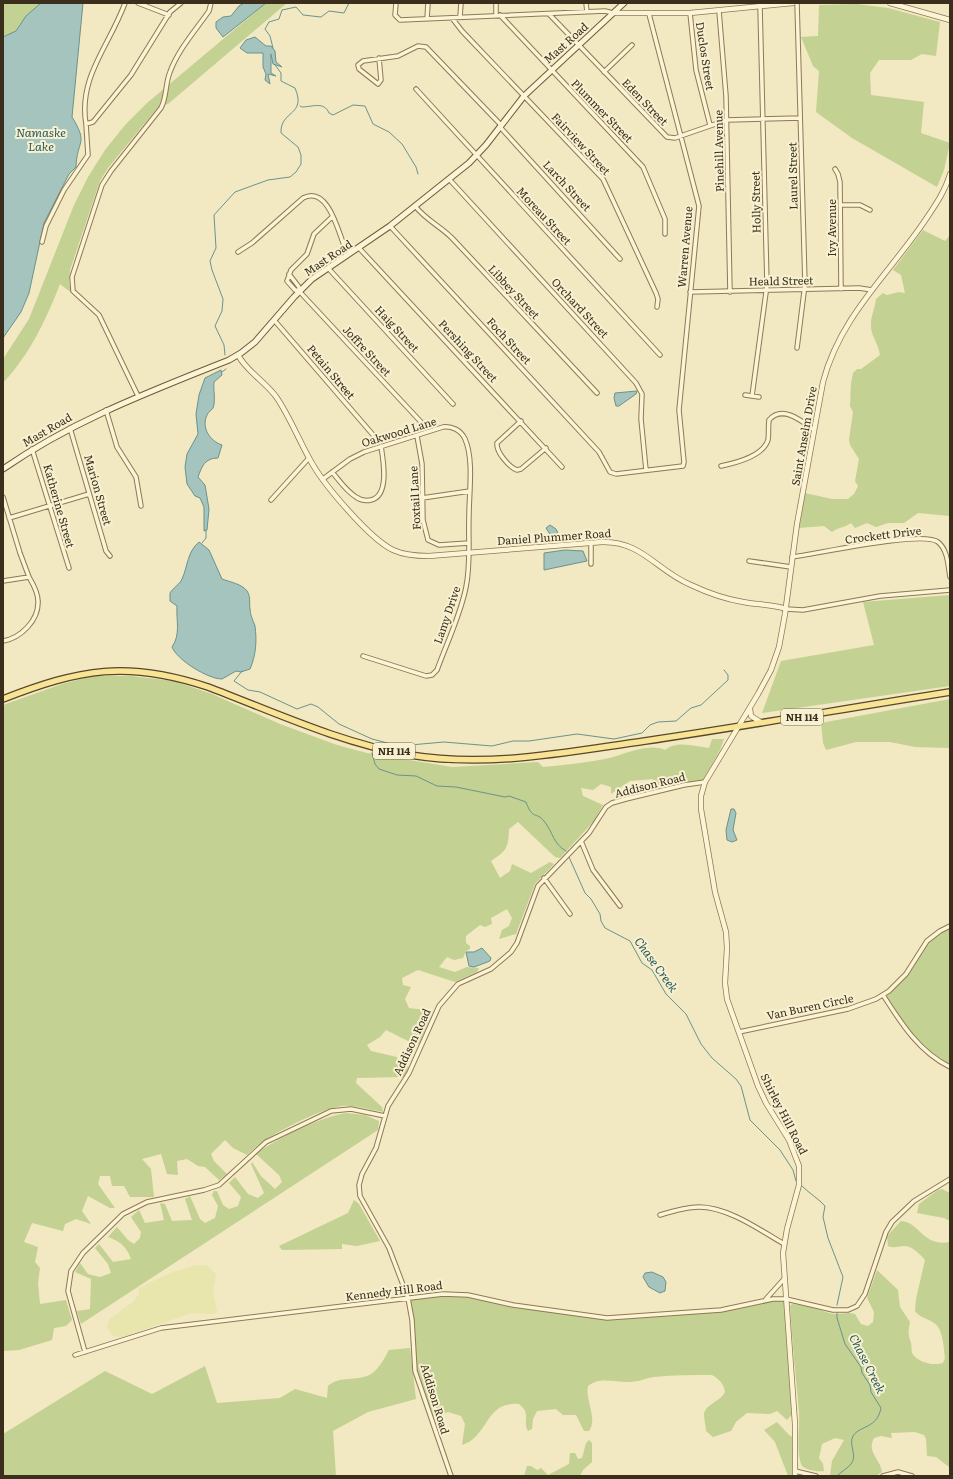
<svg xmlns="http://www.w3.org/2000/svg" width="953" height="1479" font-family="Literata,serif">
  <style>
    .farmland { fill: #e8e5ad }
    .green { fill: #c3d193 }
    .water { fill: #a4c4bd; stroke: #6a938d }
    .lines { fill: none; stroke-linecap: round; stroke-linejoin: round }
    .stream { stroke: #6a938d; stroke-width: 1 }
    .minor-casing { stroke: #8d7956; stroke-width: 5.5 }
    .tertiary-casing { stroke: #8d7956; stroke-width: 6 }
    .secondary-casing { stroke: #6e5a3a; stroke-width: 7 }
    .primary-casing { stroke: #5a462b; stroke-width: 8 }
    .minor { stroke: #fcf4d5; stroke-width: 3.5 }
    .tertiary { stroke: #fcf4d5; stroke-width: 4.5 }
    .secondary { stroke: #fcf4d5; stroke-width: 5 }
    .primary { stroke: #f8e495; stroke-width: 5.5 }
    .labels { text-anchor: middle; stroke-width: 4; stroke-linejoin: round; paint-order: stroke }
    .shield { fill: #f8f1d1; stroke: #746852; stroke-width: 1 }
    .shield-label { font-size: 10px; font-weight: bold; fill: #3b2e1c }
    .street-label { font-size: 11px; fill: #3b2e1c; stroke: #f8f1d1 }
    .water-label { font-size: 12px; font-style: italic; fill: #2a5a5c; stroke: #f8f1d1 }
  </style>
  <rect width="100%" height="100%" fill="#f2e8c1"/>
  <path class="farmland" d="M196 1265H206L216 1274 213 1290 217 1312 215 1314 192 1313 122 1337 113 1336 109 1331 107 1326 109 1320 134 1301 139 1294V1288L170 1273Z"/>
  <path class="green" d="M3 3H41L26 16 16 31 3 37Z
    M266 3H287L168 104 158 107 108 168 100 181 70 270 69 284 73 294 60 284C46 320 30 354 3 383V359L29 319 74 205 88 177 105 150 125 125 147 103Z
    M857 4 888 8 940 22 936 56 922 54 911 60H879L870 73 871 95 924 102 921 133 950 143 944 170 937 187 852 138 816 112 819 71 813 66 801 37 818 36 819 5Z
    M923 230 945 241 950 235V516L918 513 904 523H888L876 527 867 523 855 528 851 523C845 528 838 527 832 532L824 526 799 528 805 493 832 499H848L854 494 858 486 855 481 859 459 850 445 849 440 853 412 850 406 851 383 853 373 857 369H861L880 355C879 344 870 335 871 324 871 316 875 308 876 299L883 293 887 295 899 292 905 293 901 275 893 270Z
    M950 595V686L762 713 781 661 874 645 863 602Z
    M93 676H131L174 681 212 694 280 724 337 745 367 753 452 767 538 762 543 767C564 765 584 763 605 759 622 756 647 742 665 750 676 740 695 746 709 748L712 739H724L720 750 703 780 633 795 637 786 652 784 653 779 630 781 611 794V787L601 784 593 790 581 788 583 796 603 805 594 821 560 858 555 857 518 822 509 829C508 849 507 850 491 861L500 878 510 871 512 864 531 873 550 862 554 864 535 884 516 934 499 939 502 930 509 926 512 918 507 909 491 918 492 924 485 927 480 925 466 936V943L470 946V949L466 951 463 958 454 960 447 957 439 967 455 972 467 967 479 968 477 972 455 982 418 970 402 978 403 985 411 987 405 999 409 1008 433 1011 419 1044 410 1042 386 1030 380 1037 367 1045 371 1051 397 1057 398 1064 409 1067 404 1077 357 1078 356 1083 382 1107 383 1112C370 1110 355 1105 343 1106 320 1108 262 1138 247 1155L233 1148 225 1140 211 1154 214 1161 227 1174 219 1180 205 1167 198 1166 187 1159 177 1161 178 1175 167 1174 161 1154 142 1159 151 1169 154 1197H130L124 1186H112L110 1176H100L98 1184 115 1208H110L88 1196 82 1211 91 1224 76 1219 65 1224 63 1231 32 1223 24 1242 38 1247 35 1262 40 1268 38 1283 40 1304 66 1300 72 1320 66 1326 54 1328 52 1340 19 1350 3 1351V705L62 684Z
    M950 699V748L915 747 890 742H856L826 750 823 743 821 723Z
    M950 926V1067L920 1046 883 995 898 982 927 941Z
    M347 1113 365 1115 379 1121 378 1130 81 1324 77 1311 90 1309 91 1279 75 1272 80 1263 88 1274 100 1277 111 1273 108 1264 95 1248 99 1244 113 1262 131 1259C126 1246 121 1242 108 1237L117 1227 128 1240 134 1244 140 1238 141 1232 131 1217 139 1210 145 1223 164 1220 160 1203 165 1204 172 1221 192 1220 185 1199 190 1196 200 1219 205 1223 215 1218 218 1206 212 1195 214 1191H217L223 1205 229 1209 238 1206 241 1197 229 1183 235 1177 248 1194 258 1198 264 1193 251 1164 252 1162 261 1176 275 1189 282 1182 279 1175 256 1154C275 1139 323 1116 347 1113Z
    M942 1189 950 1193V1221L944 1218 917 1213 919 1204 938 1190Z
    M354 1200 359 1204 380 1241 357 1246 342 1244V1249L282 1250 279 1246 348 1213Z
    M901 1221C920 1222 922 1247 950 1242V1476L949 1467 936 1457 927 1456 926 1439 924 1435 915 1432 891 1433 892 1438 881 1436 874 1438C866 1452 881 1460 882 1472L876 1476H830L832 1461 844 1440 835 1438 822 1444 819 1458 823 1464 824 1471C818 1472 803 1470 801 1464 796 1448 800 1429 799 1412 796 1377 792 1341 790 1306L792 1304C805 1305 817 1309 829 1313 838 1316 847 1311 855 1314L861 1324 868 1326 873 1322 874 1312 867 1298 877 1270 898 1290 900 1307 910 1322C908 1333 908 1334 911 1343 912 1346 911 1350 912 1353 918 1363 934 1366 943 1363L945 1358C944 1349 943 1328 934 1323 927 1318 920 1318 915 1311L916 1299 925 1260C920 1254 912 1246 904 1246 898 1246 894 1249 888 1246L887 1236Z
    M458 1294 513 1305 597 1318 709 1311 758 1301 786 1299 794 1412 787 1420 777 1411 770 1414 747 1413 736 1422 731 1431 713 1437 706 1431C706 1426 704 1420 704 1415 704 1405 720 1402 725 1392 724 1384 719 1379 712 1375 692 1375 673 1375 654 1377 646 1378 638 1382 630 1382 615 1383 601 1376 588 1386 585 1401 598 1418 589 1431H584L576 1415H563L556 1409 537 1411 533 1419 532 1429 528 1431C522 1421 532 1414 519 1404 490 1402 490 1424 473 1439 470 1442 466 1443 462 1445L465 1424 461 1416 448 1412 430 1418 415 1371 414 1339 408 1298Z
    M410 1348 416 1399 368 1412 333 1431 336 1476H3V1434L105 1371 152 1394 205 1366 217 1403 280 1398 295 1389 327 1398 328 1386C339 1376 353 1381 367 1376 377 1373 384 1359 389 1350Z
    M777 1422 789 1435 795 1438V1476H788L775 1442 764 1430Z
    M589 1440 592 1443V1462L583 1470 580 1476H524L527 1466H531L537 1470 541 1468 548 1475 569 1464 570 1453H575L578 1459 582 1458 586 1443Z"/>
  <path class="water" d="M41 3H83L72 117C89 145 77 139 76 167L69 174 44 223 29 293 21 312 3 338V37L16 31 26 16Z
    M244 3H266L223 37 216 28V22L223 17 231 16 239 6Z
    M255 37 266 46H271L275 51 276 62 282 67 273 64 271 54V73L276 76 268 74 270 84 265 80 266 74 263 67V53H247L240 48 246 40Z
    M221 370 222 375 214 382C213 390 216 400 213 408 212 410 208 412 207 415 201 428 210 441 222 445L218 458C205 458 202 466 198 477L205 485 209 509 207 530 204 531V507L200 498 195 496 187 484 185 467 187 454 198 434 196 414 199 395 205 378Z
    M637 391 636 394 619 406H616L614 398 615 393Z
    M550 525 556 529 560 538 551 536 546 528Z
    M199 542 209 550 222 579C230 582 242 584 247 591 251 597 249 602 250 609 250 615 253 620 255 626 257 641 256 655 250 669L241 672 236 671 222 679C208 679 177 660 172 647 181 634 176 621 177 606L170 601V593C173 588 180 584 182 579 188 566 187 552 199 542Z
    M565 550 583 551 587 561 544 570V553Z
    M731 809H734L736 813 733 830 737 840 732 842 727 840 726 830Z
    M482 948 491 958 490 961 474 967 469 966 466 952H474Z
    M652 1272 663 1277 666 1282 665 1291 660 1293 649 1287 643 1277 645 1273Z"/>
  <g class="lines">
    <path class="stream" d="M273 48 270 36 265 29 269 22 279 19 282 10 296 7 303 15 321 17 329 11 344 13 349 3
      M300 106 302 107C312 107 324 101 329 113L333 115 353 105 365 106 373 124 389 132 402 144 416 167 418 174
      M225 355 224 345 215 326 222 311 223 299 212 270 210 261 216 248 214 215 235 192 268 180 290 177 296 172 301 164V155L298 147 281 133C280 110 307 116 295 88L281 81V73L275 65
      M222 372 226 369
      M202 543 206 538V530
      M242 671 234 681 248 690 260 692 297 709 311 704 318 707 339 724 372 739 399 746 444 742 492 746 513 741H529L577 734 614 739 642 733 650 725 658 722 676 721 691 708 701 705 728 680V675L724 670
      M372 753 375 764 379 769 397 775 416 776 437 786 456 787 505 797 509 796 526 802C533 821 536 811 544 821 553 832 553 844 566 851
      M569 857 585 893 591 899 600 914 601 921 605 928 630 941 642 963 652 970 666 994 686 1014 701 1044 712 1058 736 1079 741 1086 750 1120 780 1150 793 1170 796 1181
      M802 1186C810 1194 819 1199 825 1206L823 1217 828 1238 843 1277 837 1305
      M837 1313V1318L845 1344 861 1367 862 1373 870 1385 871 1392 881 1408C877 1429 860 1425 853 1436 848 1444 858 1456 851 1464 848 1468 842 1471 837 1476"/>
    <defs>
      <path id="minor" d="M138 3 169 15
        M396 3 395 15 400 20 605 11 613 13
        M586 3 587 12
        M719 11 726 96 730 292
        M690 13 696 70 710 125
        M549 14 667 137 675 138 727 120 800 118
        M496 15V3
        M500 15 643 167 665 219V234
        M460 17 461 3
        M452 18 462 31 603 179 656 293 658 299 657 307
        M427 19 428 3
        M379 58 381 80 378 84 359 69 358 65 363 61 398 56 418 46 426 47 501 125
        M604 72 632 45
        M416 89 660 355
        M86 124C78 77 110 45 125 3
        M500 127 620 259
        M835 169 838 174 840 182 841 289
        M449 179 636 383 642 394 641 419 646 470
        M840 205H860L870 210
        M415 206C426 220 440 226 452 238L597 393
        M332 217 314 234 307 254 291 270 287 281 295 290 299 291 421 422
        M390 226 599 452 610 472 616 474 683 466 684 462 679 410 699 206 649 14
        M42 242 46 226 64 190 88 155 86 124 93 122 131 75 170 12 181 3
        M359 248 562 467
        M238 252 252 243 303 198C328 185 338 231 345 248L352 252
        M328 268 453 404
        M289 274 299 287V291
        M690 292 859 288 872 290
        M274 320 374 436
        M797 348 805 284 797 3
        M745 395 759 397
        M138 396 99 315 73 291 72 277 102 185 111 171 161 108C167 97 165 84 170 72 178 50 195 31 209 11L211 3
        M752 396 767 285 760 7
        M106 410 117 447 136 477 141 506
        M521 421 497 443C496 452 509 467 517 470L521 469 546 448
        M70 428 104 544 106 551 110 556
        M417 436 422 464 423 520 428 540 439 545 469 543
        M32 449 69 568
        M721 466C736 463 763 456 768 440 769 434 768 427 769 420 783 404 803 422 814 430
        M332 472C339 480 346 491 356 497 360 500 366 501 371 500 390 496 383 459 381 446
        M323 479 350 459 364 452 443 427C452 426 461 430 465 439 474 459 469 493 469 515 468 538 471 564 466 587 461 614 446 645 437 670L432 675 426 676 363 656
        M3 497 20 553 29 577
        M422 498 470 491
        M271 500 309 458
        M9 518 89 494
        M792 557C817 554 923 530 938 542 948 550 948 566 950 577
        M749 561 791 567
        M591 564V543
        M3 581 29 577C33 584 38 592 38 601 39 620 21 638 3 641
        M786 609 803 610 880 596 950 590
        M581 841 593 870 620 906
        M544 878 570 914
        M883 995C901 1023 919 1052 950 1067
        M739 1032 848 1009 876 999 889 991 906 974 927 941 940 931 950 926
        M660 1215C673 1211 686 1207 699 1207 728 1207 760 1230 784 1244
        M766 1299 784 1279
        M85 1352 68 1291 71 1271 83 1253 123 1214 147 1202 204 1190 219 1185 266 1142 331 1111 351 1109 385 1116
        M75 1355 161 1328 443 1294 468 1295 513 1305 607 1318 721 1310 773 1299H786L833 1310H848L857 1306 865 1294 886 1232 892 1222 914 1201 950 1179
        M795 1471 816 1476
        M451 1476 415 1371 412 1320 408 1298 389 1248 360 1196 359 1185 362 1174 376 1148 388 1106 409 1073 439 1006 458 984 491 969 511 952 517 943 538 886 589 833 606 807 612 803 626 799 684 785 705 782
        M883 1476 898 1472 912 1476"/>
      <path id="tertiary" d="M890 3 950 20
        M613 13H690L793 3
        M238 355C247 372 266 382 277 398 291 419 300 443 313 465 326 487 370 539 393 550 404 555 417 556 429 556L602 542C642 541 657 571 691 585 708 593 725 599 743 602 757 605 773 604 786 609
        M750 709 751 716 762 723
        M795 1476V1424L783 1253 787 1229 799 1185V1166L789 1140 766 1103 758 1086 727 999 725 983 727 948 726 932 715 892 701 809V796L705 782 758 694 771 670 779 647 785 614 797 524 823 382C840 317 887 276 924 222 934 207 945 192 950 174"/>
      <path id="secondary" d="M3 469C74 420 149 392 229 360L241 353 255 342 294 297 312 279 390 226 469 163 486 145 524 96 624 3"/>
      <path id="primary" d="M3 699C80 669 127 660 208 687 274 712 340 743 410 755 489 768 567 752 645 741 747 726 848 708 950 692"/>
    </defs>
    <use href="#minor" class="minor-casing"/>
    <use href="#tertiary" class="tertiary-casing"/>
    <use href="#secondary" class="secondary-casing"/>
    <use href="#primary" class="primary-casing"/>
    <use href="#minor" class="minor"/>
    <use href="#tertiary" class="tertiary"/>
    <use href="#secondary" class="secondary"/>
    <use href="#primary" class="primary"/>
  </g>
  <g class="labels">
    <g class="shield">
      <rect x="781" y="709" width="42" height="16" rx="3"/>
      <rect x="373" y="743" width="42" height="16" rx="3"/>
    </g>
    <g class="shield-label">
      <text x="802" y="721">NH 114</text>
      <text x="394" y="755">NH 114</text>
    </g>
    <g class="street-label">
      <text transform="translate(566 43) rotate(-42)" y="4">Mast Road</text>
      <text transform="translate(705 56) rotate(81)" y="4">Duclos Street</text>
      <text transform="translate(645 102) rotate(46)" y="4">Eden Street</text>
      <text transform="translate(602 111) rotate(46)" y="4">Plummer Street</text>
      <text transform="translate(581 144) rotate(47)" y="4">Fairview Street</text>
      <text transform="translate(719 151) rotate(-91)" y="4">Pinehill Avenue</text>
      <text transform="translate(793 176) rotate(-91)" y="4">Laurel Street</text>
      <text transform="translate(567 186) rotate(47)" y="4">Larch Street</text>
      <text transform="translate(756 202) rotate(-91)" y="4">Holly Street</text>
      <text transform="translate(544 216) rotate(47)" y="4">Moreau Street</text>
      <text transform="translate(832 228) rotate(-90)" y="4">Ivy Avenue</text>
      <text transform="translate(685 247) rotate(-85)" y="4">Warren Avenue</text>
      <text transform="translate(328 258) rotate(-34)" y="4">Mast Road</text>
      <text transform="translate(781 281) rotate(-1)" y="4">Heald Street</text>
      <text transform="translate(514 292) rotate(47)" y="4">Libbey Street</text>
      <text transform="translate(580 308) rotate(47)" y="4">Orchard Street</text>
      <text transform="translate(397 329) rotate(47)" y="4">Haig Street</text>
      <text transform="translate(509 341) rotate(47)" y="4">Foch Street</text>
      <text transform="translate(367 351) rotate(47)" y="4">Joffre Street</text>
      <text transform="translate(468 351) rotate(47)" y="4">Pershing Street</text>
      <text transform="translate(331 372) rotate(50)" y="4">Petain Street</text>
      <text transform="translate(47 430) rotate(-30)" y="4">Mast Road</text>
      <text transform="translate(399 432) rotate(-17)" y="4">Oakwood Lane</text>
      <text transform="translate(804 436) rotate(-80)" y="4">Saint Anselm Drive</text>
      <text transform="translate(98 490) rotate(74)" y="4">Marion Street</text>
      <text transform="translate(415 498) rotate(-93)" y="4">Foxtail Lane</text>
      <text transform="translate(59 506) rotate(74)" y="4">Katherine Street</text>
      <text transform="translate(883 535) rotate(-7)" y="4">Crockett Drive</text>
      <text transform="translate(554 537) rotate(-4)" y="4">Daniel Plummer Road</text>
      <text transform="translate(447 615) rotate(-71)" y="4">Lamy Drive</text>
      <text transform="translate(650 785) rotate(-14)" y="4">Addison Road</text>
      <text transform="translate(810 1007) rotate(-12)" y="4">Van Buren Circle</text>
      <text transform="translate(412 1042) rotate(-65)" y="4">Addison Road</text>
      <text transform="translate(784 1114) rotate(63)" y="4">Shirley Hill Road</text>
      <text transform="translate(394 1291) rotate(-7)" y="4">Kennedy Hill Road</text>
      <text transform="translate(435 1399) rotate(73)" y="4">Addison Road</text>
    </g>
    <g class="water-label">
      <text x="41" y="137">Namaske<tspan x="41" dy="14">Lake</tspan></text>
      <text transform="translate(656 965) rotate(54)" y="4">Chase Creek</text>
      <text transform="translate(867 1364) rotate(63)" y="4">Chase Creek</text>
    </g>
  </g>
  <rect width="953" height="1479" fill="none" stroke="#3b2e1c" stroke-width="8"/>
</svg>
